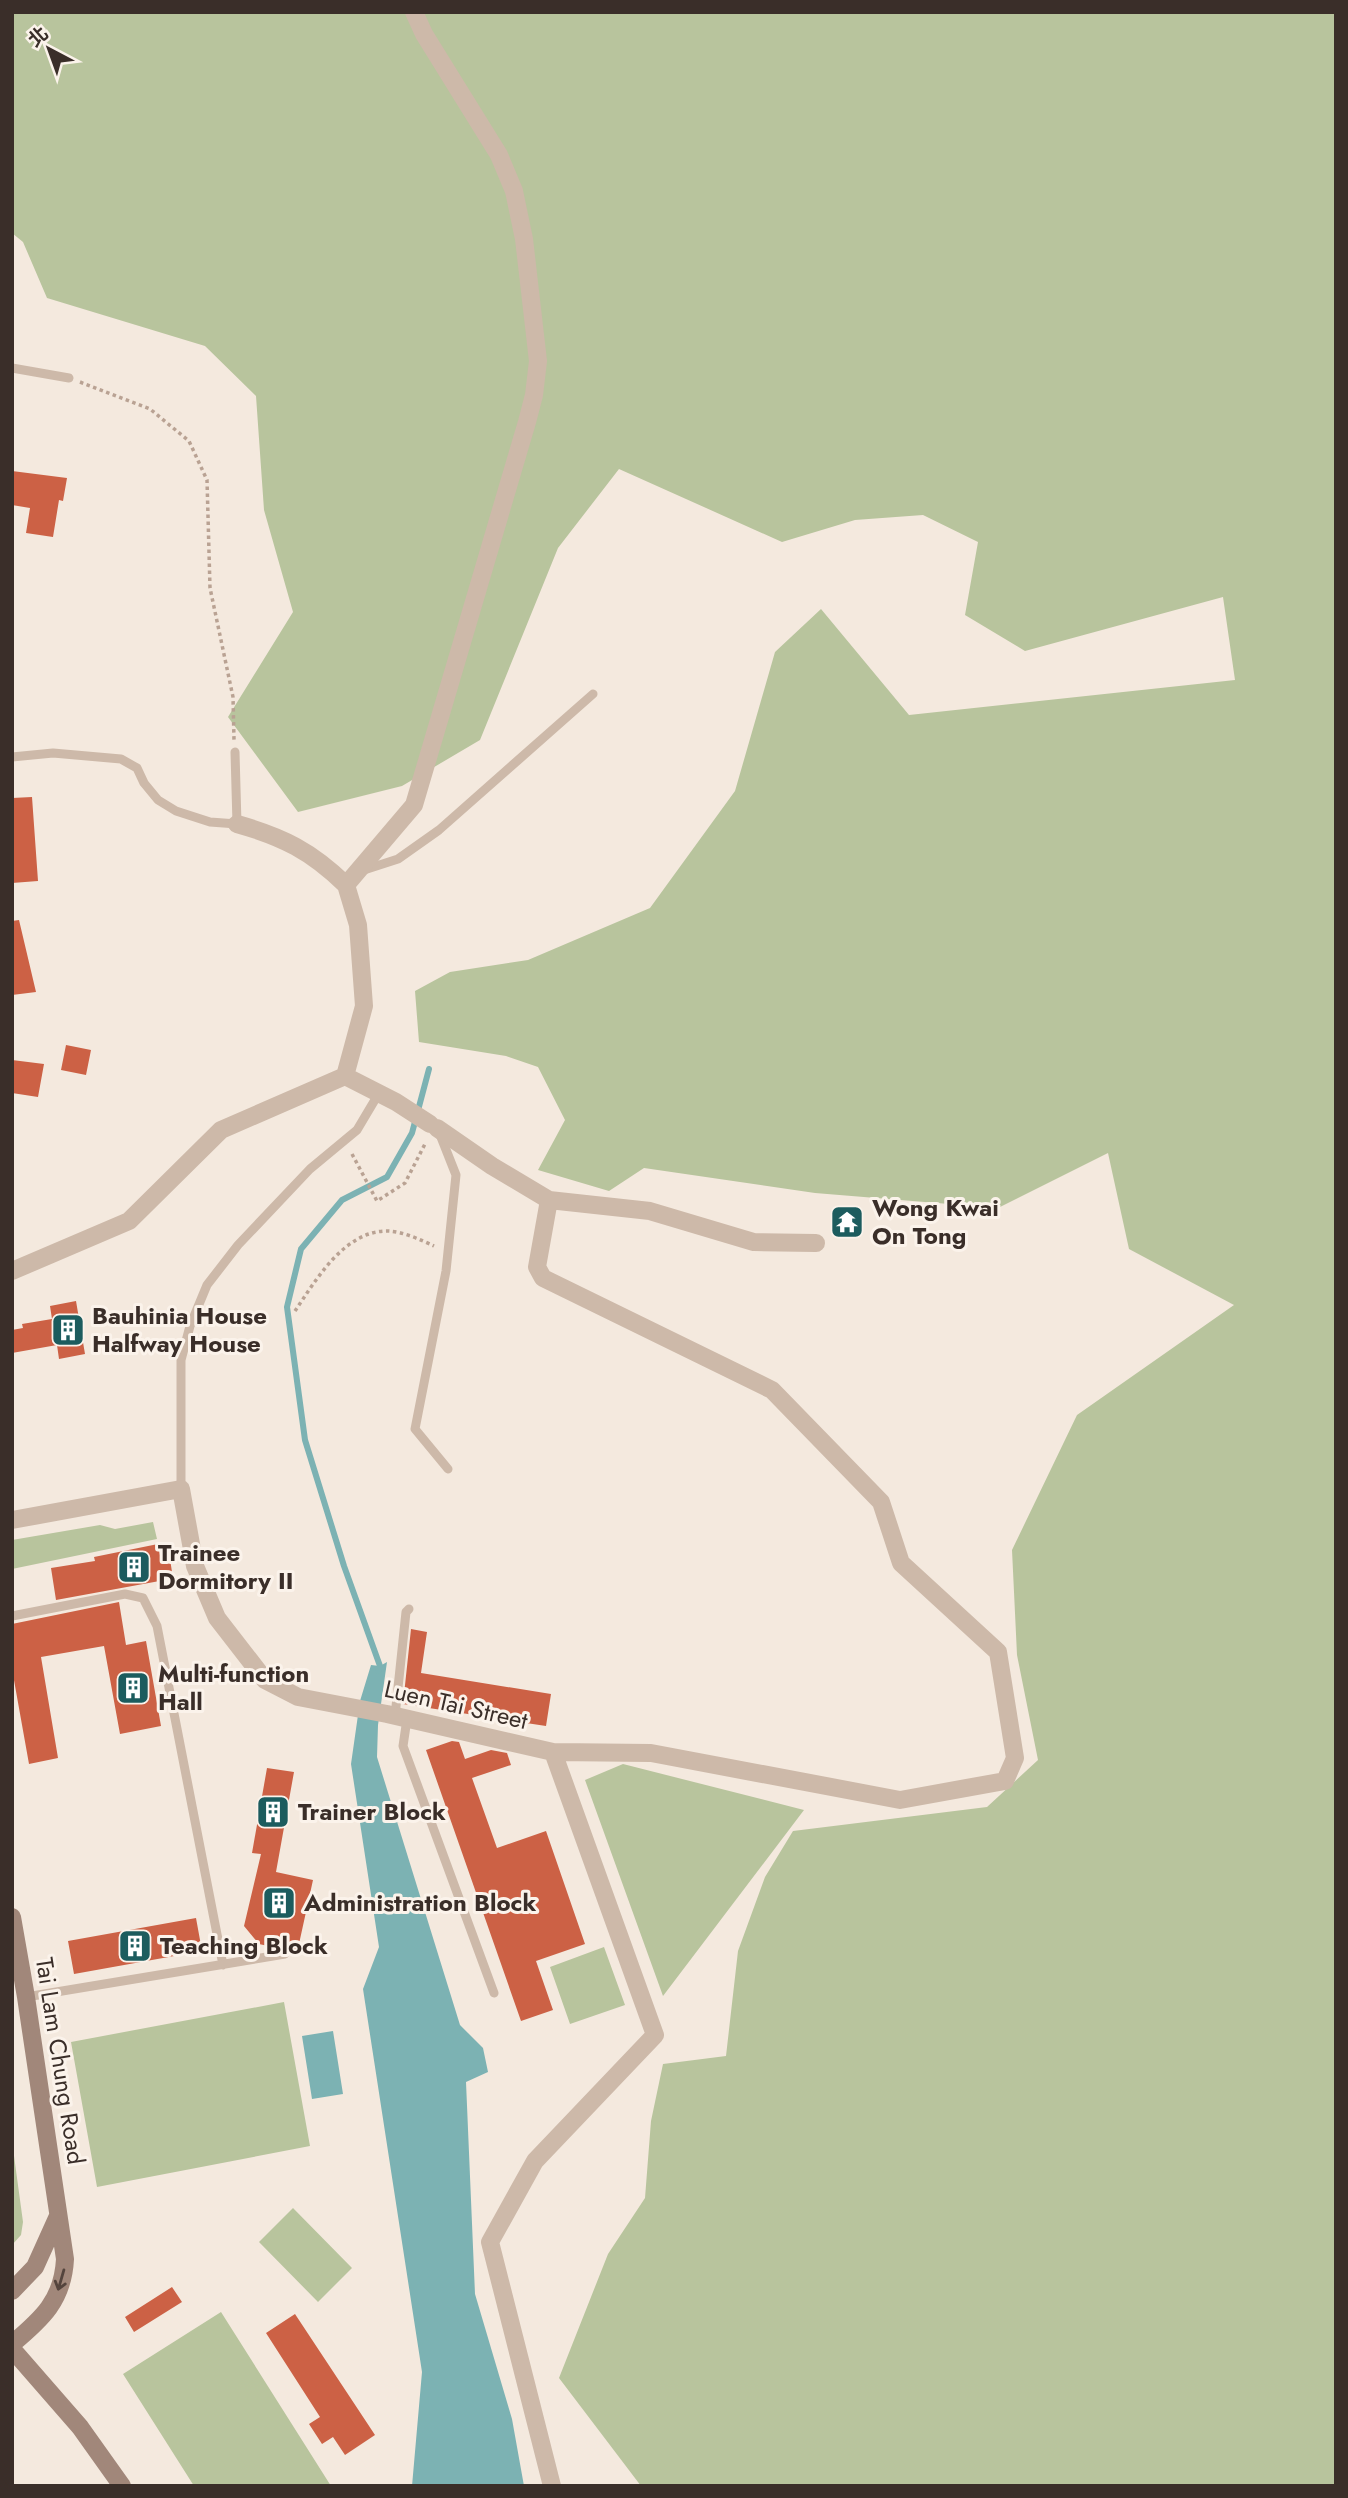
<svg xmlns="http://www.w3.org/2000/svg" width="1348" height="2498" font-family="Jost,'Noto Sans TC',sans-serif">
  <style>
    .green { fill: #b8c49d }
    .water { fill: #7cb2b3 }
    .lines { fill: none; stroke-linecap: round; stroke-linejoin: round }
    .stream { stroke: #7cb2b3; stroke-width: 6 }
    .building { fill: #cc6145 }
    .path { stroke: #b9a293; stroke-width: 3.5; stroke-dasharray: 3.5 3.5; stroke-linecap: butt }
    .lane { stroke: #cdb9a9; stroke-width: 9 }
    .street { stroke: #cdb9a9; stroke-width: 18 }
    .secondary { stroke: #a1877a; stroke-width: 18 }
    .oneway { stroke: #54443d }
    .labels { text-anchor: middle; stroke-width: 6; stroke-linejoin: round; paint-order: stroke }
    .poi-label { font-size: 24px; font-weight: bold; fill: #3a2e29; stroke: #fbf3eb; text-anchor: start }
    .street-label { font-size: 24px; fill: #3a2e29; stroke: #fbf3eb }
  </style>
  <rect width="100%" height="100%" fill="#f4e9de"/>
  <path class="green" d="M12 12H1336V2486H641L559 2378 608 2254 645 2198 651 2121 663 2064 726 2056 738 1951 765 1877 793 1831 987 1807 1038 1760 1017 1655 1012 1550 1077 1415 1234 1305 1129 1249 1108 1153 998 1208 815 1193 644 1168 609 1191 538 1170 565 1120 538 1067 506 1056 419 1042 415 991 450 972 528 960 650 908 735 791 775 652 821 609 909 715 1235 680 1223 597 1025 651 965 615 978 542 923 515 855 520 782 542 619 469 558 548 480 740 402 786 298 812 228 717 293 612 264 510 256 396 205 346 47 298 23 242 12 233Z
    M153 1522 157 1539 12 1569V1540L100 1525 115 1529Z
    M623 1764 804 1810 663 1996 585 1780Z
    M604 1947 625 2005 570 2024 550 1967Z
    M284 2002 310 2146 97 2187 71 2042Z
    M12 2141 23 2222 21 2235 12 2245Z
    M293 2208 352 2268 318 2302 259 2242Z
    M221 2312 331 2486H194L123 2374Z"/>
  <path class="water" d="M387 1662 378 1725 377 1757 460 2025 483 2048 488 2072 466 2082 475 2294 512 2419 524 2486H412L422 2372 363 1989 379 1947 351 1764 360 1701 371 1665 380 1666Z
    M333 2031 343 2094 312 2099 302 2036Z"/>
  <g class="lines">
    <path class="stream" d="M378 1671 380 1666 344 1566 305 1440 287 1307 301 1249 342 1200 387 1177 412 1133 429 1069"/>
  </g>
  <path class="building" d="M12 471 67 478 63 501 59 500 53 537 26 533 30 508 12 505Z
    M32 797 38 881 12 883V798Z
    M19 920 36 992 12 995V921Z
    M66 1045 91 1050 86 1075 61 1070Z
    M12 1060 44 1064 38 1097 12 1093Z
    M76 1301 85 1354 59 1359 57 1345 12 1353V1330L23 1328 22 1324 52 1319 50 1306Z
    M158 1544 161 1561 170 1559 172 1572 165 1580 56 1600 51 1568 95 1561 94 1557Z
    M119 1602 126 1645 146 1641 161 1726 120 1734 104 1646 41 1657 58 1758 29 1764 12 1669V1624Z
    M411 1629 427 1632 421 1673 551 1694 546 1726 403 1704Z
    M452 1741 459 1742 465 1759 491 1750 507 1753 511 1765 472 1778 497 1848 546 1831 585 1944 536 1961 553 2010 521 2021 426 1750Z
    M267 1768 294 1772 276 1872 313 1880 297 1953 287 1947 277 1948 259 1944 244 1926 261 1854 252 1853Z
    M196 1918 202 1951 74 1974 68 1941Z
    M172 2287 182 2302 134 2332 125 2317Z
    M295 2314 375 2435 345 2455 333 2437 322 2444 309 2424 320 2417 266 2333Z"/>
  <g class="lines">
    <path class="path" d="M80 382 150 409 189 441 207 480 210 588 233 697 234 740
      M352 1154 377 1201 405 1183 426 1142
      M295 1311C316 1280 344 1231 387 1231 402 1231 421 1240 434 1246"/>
    <path class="lane" d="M12 368 69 378
      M12 757 53 753 121 759 137 768 144 783 158 800 176 811 210 822 237 824 235 752
      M364 870 398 859 439 830 593 694
      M439 1132 456 1175 446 1271 415 1429 448 1469
      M181 1489V1360L190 1326 207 1285 238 1245 310 1169 357 1130 379 1093
      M12 1616 125 1594 143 1598 157 1626 223 1965
      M395 1716 406 1612 409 1609
      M407 1719 403 1746 494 1993
      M26 1997 285 1954"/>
    <path class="street" d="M237 824C283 837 311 851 346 885
      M345 1076 364 1006 358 925 346 885 414 805 527 422 534 395 538 361 524 239 514 191 499 155 424 34 414 12
      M437 1128 492 1166 549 1200 650 1211 754 1242 816 1243
      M12 1271 129 1221 221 1130 345 1076 396 1102 430 1124
      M12 1520 181 1489 195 1566 217 1618 265 1680 298 1697 387 1714 553 1752 651 1753 900 1800 1005 1781 1015 1758 998 1652 901 1563 881 1502 772 1390 543 1278 537 1267 549 1200
      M552 2486 490 2242 535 2161 655 2035 553 1752"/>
    <path class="secondary" d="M12 1917 26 1997 65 2259C63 2300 42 2319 12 2344
      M12 2291 35 2267 58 2216
      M12 2349 80 2427 122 2486"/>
  </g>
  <defs><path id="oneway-shaft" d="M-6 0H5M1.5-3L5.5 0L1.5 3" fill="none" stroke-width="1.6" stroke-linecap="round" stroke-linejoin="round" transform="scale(1.75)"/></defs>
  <use class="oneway" href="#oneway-shaft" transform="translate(61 2280) rotate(106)"/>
  <defs>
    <symbol id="temple-square" viewBox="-11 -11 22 22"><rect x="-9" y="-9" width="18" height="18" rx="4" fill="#1c5c5e" stroke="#fbf3eb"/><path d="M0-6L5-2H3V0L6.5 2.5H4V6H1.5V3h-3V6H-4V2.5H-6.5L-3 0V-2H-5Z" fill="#fff"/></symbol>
    <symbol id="building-square" viewBox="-11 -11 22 22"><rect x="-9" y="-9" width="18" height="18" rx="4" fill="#1c5c5e" stroke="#fbf3eb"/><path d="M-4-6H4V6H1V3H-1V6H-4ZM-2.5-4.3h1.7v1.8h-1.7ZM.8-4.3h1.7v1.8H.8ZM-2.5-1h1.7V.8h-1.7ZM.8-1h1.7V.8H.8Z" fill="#fff"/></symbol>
  </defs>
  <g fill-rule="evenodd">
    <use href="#temple-square" x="828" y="1203" width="38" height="38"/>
    <use href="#building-square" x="49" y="1311" width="38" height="38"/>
    <use href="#building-square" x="115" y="1548" width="38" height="38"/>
    <use href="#building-square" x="114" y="1669" width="38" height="38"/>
    <use href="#building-square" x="254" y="1793" width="38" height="38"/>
    <use href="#building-square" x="260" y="1884" width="38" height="38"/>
    <use href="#building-square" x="116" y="1927" width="38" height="38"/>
  </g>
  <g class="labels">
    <g class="poi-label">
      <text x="872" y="1216">Wong Kwai<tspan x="872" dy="28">On Tong</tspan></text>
      <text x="92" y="1324">Bauhinia House<tspan x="92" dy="28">Halfway House</tspan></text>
      <text x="158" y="1561">Trainee<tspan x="158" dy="28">Dormitory II</tspan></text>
      <text x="158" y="1682">Multi-function<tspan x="158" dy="28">Hall</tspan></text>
      <text x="298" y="1820">Trainer Block</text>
      <text x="304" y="1911">Administration Block</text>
      <text x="160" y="1954">Teaching Block</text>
    </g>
    <g class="street-label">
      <text transform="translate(456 1705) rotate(13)" y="8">Luen Tai Street</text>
      <text transform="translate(60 2061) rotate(81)" y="8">Tai Lam Chung Road</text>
    </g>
  </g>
  <rect width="1348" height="2498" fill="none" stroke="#3a2e29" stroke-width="28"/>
  <g transform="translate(49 49) rotate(319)" stroke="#fbf3eb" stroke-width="5" paint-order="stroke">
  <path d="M0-5L12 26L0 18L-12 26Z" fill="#3a2e29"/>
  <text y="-10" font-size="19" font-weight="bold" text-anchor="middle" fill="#3a2e29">北</text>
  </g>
</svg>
